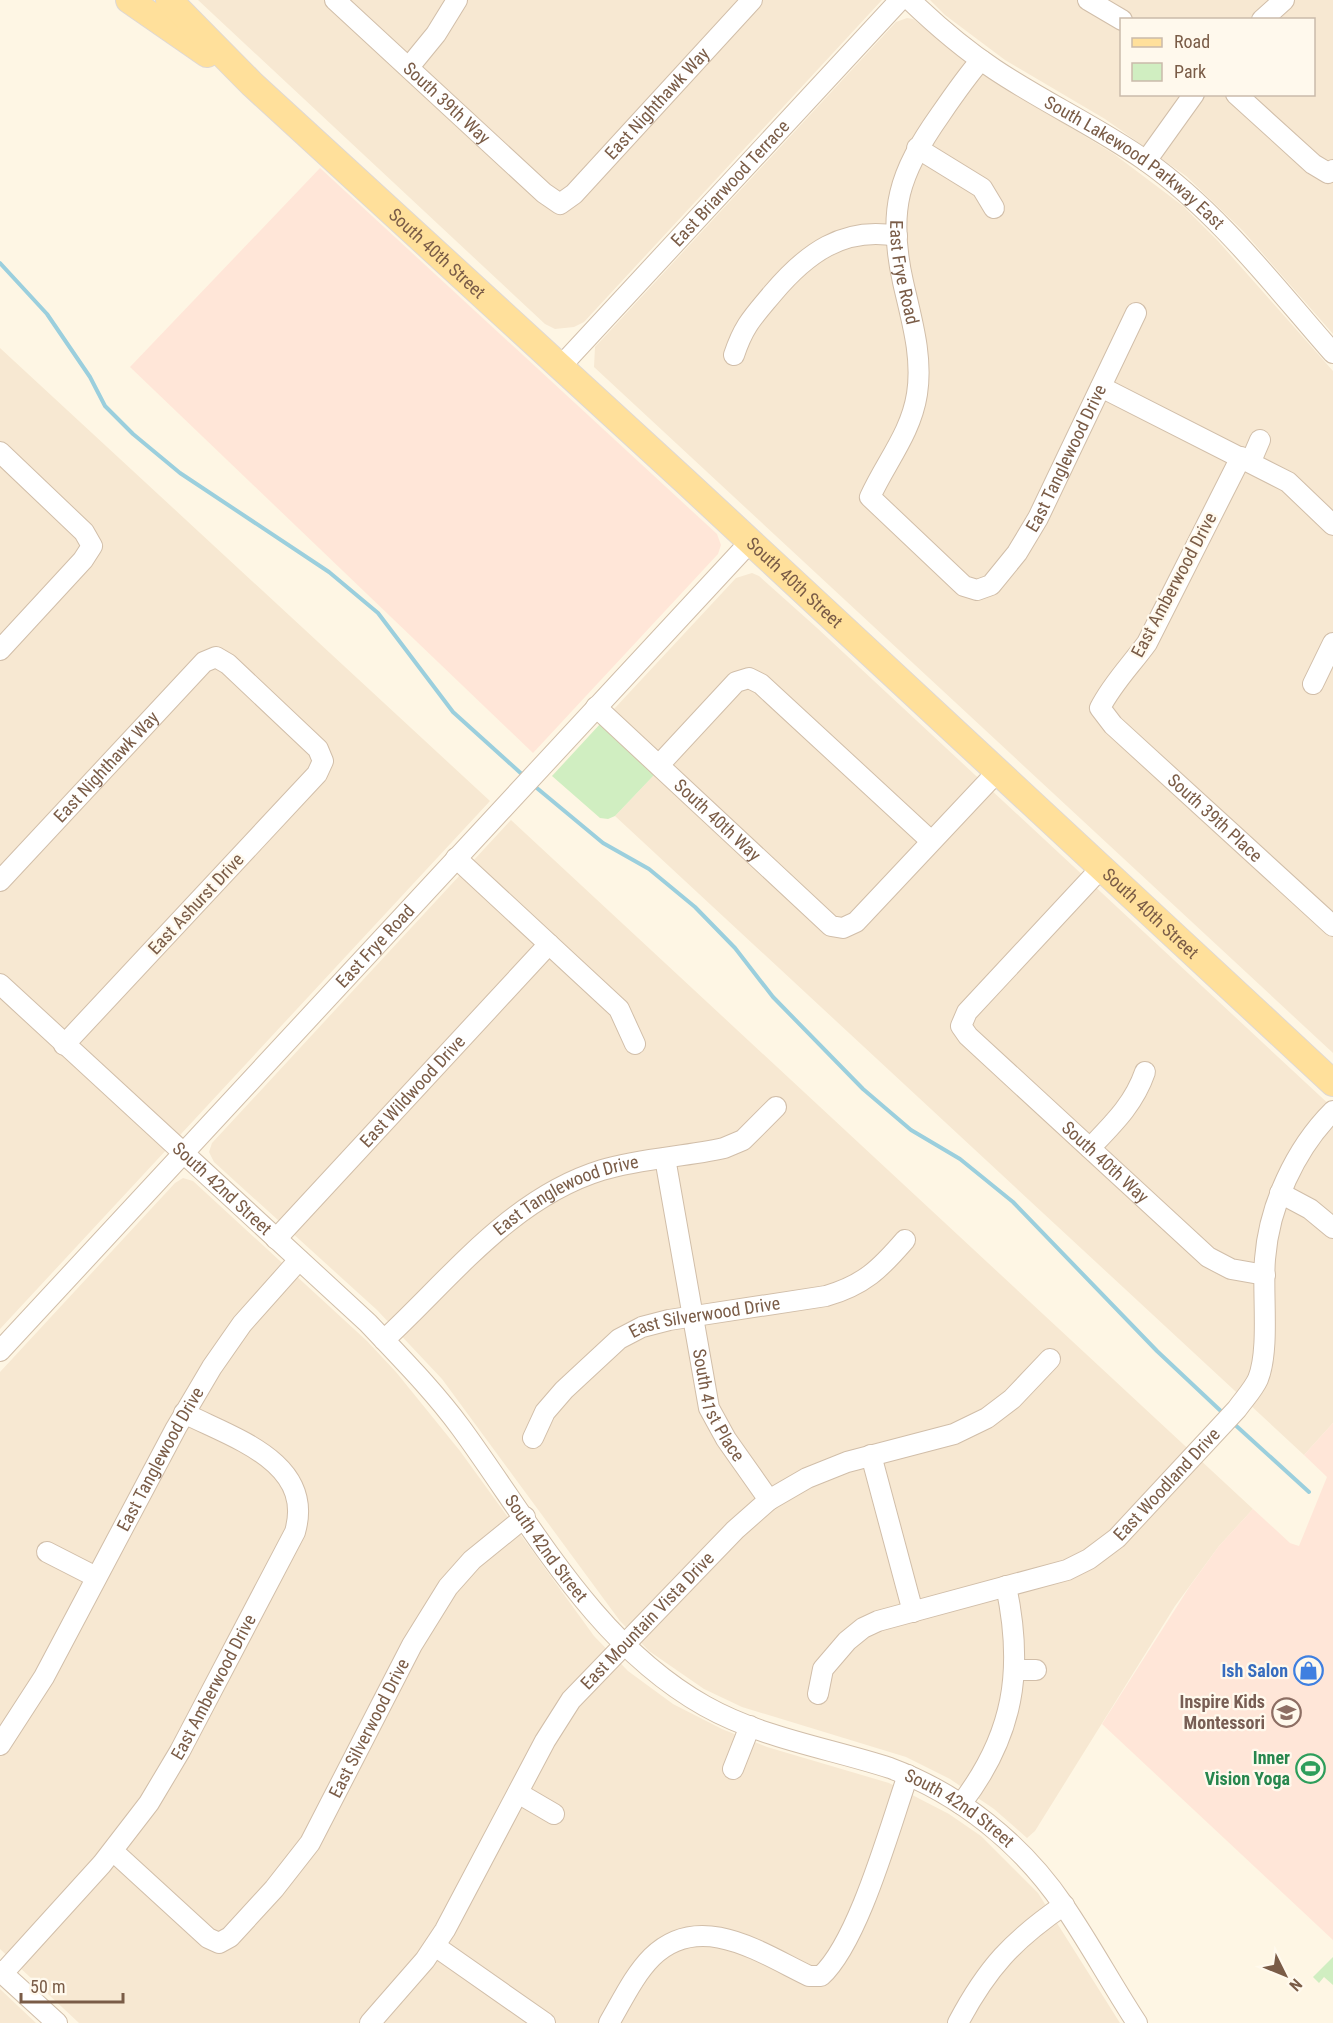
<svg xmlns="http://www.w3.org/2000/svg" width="1333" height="2023" font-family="'Roboto Condensed',sans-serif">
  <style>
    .residential { fill: #f7e8d2; fill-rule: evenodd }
    .commercial { fill: #ffe6d8 }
    .green { fill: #d0eec1 }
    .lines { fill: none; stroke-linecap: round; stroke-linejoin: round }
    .stream { stroke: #9bcfdd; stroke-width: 4 }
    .minor-casing { stroke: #d1bea9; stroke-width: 22 }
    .major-casing { stroke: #dfd8d3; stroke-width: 28 }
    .minor { stroke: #fff; stroke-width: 20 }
    .major { stroke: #ffe09b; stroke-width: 26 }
    .labels { text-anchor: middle; stroke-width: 4.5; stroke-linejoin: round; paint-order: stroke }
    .street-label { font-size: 18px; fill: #7a5c47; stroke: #fff9ed }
    .shop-label { font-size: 18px; font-weight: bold; fill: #366cbe; stroke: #fff9ed; text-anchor: end }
    .education-label { font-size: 18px; font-weight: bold; fill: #785e54; stroke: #fff9ed; text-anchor: end }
    .leisure-label { font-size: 18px; font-weight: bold; fill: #27864d; stroke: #fff9ed; text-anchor: end }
  </style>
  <rect width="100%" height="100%" fill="#fef6e4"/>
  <path class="residential" d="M198 0H882L584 322 574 327 555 329 545 324Z
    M930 0H1333V334L1243 231 1186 176 1105 119 1005 60 945 15ZM1122 20H1314V94H1122Z
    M907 18 913 19 980 72 1114 154 1183 206 1218 241 1333 371V1053L594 367 595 347 896 22Z
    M0 348 490 801 0 1329Z
    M752 573 759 576 816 627 1333 1108V1423L1304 1455 615 816 655 774 601 723 736 578Z
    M511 820 1253 1509 1219 1546 1175 1606 1035 1831 1027 1838 994 1809 950 1779 906 1757 742 1707 704 1689 649 1651 620 1621 442 1379 377 1310 214 1162 209 1152 212 1143Z
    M183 1178 193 1181 367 1341 396 1372 460 1451 594 1636 628 1671 673 1704 722 1729 767 1747 889 1783 949 1814 981 1836 1038 1893 1120 2023H79L0 1949V1372L175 1183Z
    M0 1989 36 2023H0Z"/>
  <path class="commercial" d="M320 168 717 534 721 545 718 554 533 753 130 367Z
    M1333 1423V1940L1102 1724 1190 1586 1219 1546 1253 1509 1290 1543 1299 1546 1327 1477 1304 1455Z"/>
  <path class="green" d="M601 723 655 774 615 816 608 819 600 818 552 776Z
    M1333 1957V1985L1324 1977 1319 1983 1313 1977Z"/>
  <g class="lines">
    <path class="stream" d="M0 263 47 314 90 377 105 406 133 434 180 473 329 572 378 613 453 712 525 777
      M532 784 603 843 649 869 695 907 735 948 773 997 863 1089 911 1130 960 1159 1013 1202 1157 1351 1224 1414
      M1232 1422 1309 1492"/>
    <defs>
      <g id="minor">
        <path id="s1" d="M335 0 544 193 560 204 574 194 752 0"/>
        <path id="s2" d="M910 0C936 25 964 49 994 69 1043 102 1098 127 1146 161 1218 212 1275 287 1333 353"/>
        <path d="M1088 0 1122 20"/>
        <path d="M1262 20 1284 0"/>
        <path id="s3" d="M981 60C966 77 953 96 940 115 899 173 887 210 903 282 911 318 923 356 917 394 911 433 886 462 870 497L964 586 977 590 991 585 1017 553 1038 518 1136 313"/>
        <path d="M409 67 436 34 457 0"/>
        <path d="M1236 94 1313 164 1328 173 1333 170"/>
        <path d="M917 148 982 188 994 208"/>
        <path d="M1146 161 1194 94"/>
        <path d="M734 355C744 325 753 317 773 293 806 254 843 226 897 236"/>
        <path id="s4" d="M561 366 900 0"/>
        <path d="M1101 387 1288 482 1333 525"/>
        <path d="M0 452 84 532 92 546 83 560 0 650"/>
        <path id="s5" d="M1241 457 1147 643C1131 665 1112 684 1100 708L1113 725 1333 926"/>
        <path d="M1251 461 1260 440"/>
        <path d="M1313 684 1333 643"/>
        <path id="s6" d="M596 707 831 926 843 928 856 922 998 771"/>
        <path d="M659 765 736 682 749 678 761 684 931 841"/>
        <path d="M456 858 619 1009 635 1044"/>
        <path id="s7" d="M1102 867 967 1012 961 1026 968 1036 1208 1257 1231 1269 1265 1275"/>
        <path id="s8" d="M0 881 204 662 216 657 228 664 318 749 323 761 317 774 64 1045"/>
        <path id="s9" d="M0 984 368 1323C400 1357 433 1390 461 1428 534 1528 595 1644 705 1706 762 1738 828 1748 890 1768 960 1794 1022 1844 1064 1906 1090 1944 1112 1985 1137 2023"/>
        <path d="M1090 1148C1113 1124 1134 1104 1145 1072"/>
        <path id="s10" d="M665 1158 709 1408 726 1439 769 1500"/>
        <path d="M1280 1193 1310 1209 1333 1228"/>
        <path id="s11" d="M276 1239 549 944"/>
        <path id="s12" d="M384 1340C451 1278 511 1198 602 1170 642 1158 684 1157 724 1148L743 1140 776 1107"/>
        <path id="s13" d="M0 1351 750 542"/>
        <path id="s14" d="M533 1438 545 1412 564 1390 619 1339 642 1327 669 1320 826 1296C864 1285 880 1269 905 1240"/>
        <path d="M871 1455 913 1612"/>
        <path d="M47 1552 96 1577"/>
        <path d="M1016 1670H1036"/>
        <path id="s15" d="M818 1694 823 1669 847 1641 863 1628 878 1621 1067 1570 1089 1559 1117 1538 1237 1409C1244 1399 1253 1390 1258 1379 1270 1349 1262 1292 1265 1259 1269 1206 1295 1149 1333 1111"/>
        <path id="s16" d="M0 1745 44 1677 176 1428 212 1367 242 1324 299 1260"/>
        <path d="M733 1769 750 1726"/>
        <path d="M518 1793 554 1814"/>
        <path d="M961 1804C1014 1735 1024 1670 1006 1586"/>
        <path id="s17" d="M113 1851 208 1938 219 1943 230 1937 274 1889 310 1843 412 1645 448 1587 472 1560 525 1517"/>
        <path d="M435 1946 545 2023"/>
        <path d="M0 1971 57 2023"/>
        <path id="s18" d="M3 1973 102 1864 149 1803 180 1751 295 1532C315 1462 233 1438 184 1413"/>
        <path id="s19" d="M370 2023 425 1960 445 1930 545 1741 571 1700 735 1530 769 1500 807 1478 847 1462 954 1434 987 1418 1012 1399 1050 1359"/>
        <path d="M609 2023C622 2001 634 1975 652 1957 700 1910 761 1953 809 1976H821C859 1941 890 1826 908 1775"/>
        <path d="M958 2023C987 1968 1013 1940 1064 1905"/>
      </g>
      <g id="major">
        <path d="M129 0 207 54"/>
        <path id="s20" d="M169 0 252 84 685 481 1333 1083"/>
      </g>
    </defs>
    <use href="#minor" class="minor-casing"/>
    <use href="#major" class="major-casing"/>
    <use href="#minor" class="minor"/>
    <use href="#major" class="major"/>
  </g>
  <defs>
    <symbol id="shop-ring" viewBox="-11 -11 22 22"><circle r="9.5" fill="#fff9ed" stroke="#3f7fe0" stroke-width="1.5"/><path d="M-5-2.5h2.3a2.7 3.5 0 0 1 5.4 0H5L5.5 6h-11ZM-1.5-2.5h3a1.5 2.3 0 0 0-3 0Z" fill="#3f7fe0"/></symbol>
    <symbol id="school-ring" viewBox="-11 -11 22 22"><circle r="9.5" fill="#fff9ed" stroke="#8d6e63" stroke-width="1.5"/><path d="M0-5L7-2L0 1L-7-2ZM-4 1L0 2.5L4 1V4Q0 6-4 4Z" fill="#8d6e63"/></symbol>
    <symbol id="stadium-ring" viewBox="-11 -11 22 22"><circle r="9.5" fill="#fff9ed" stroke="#2e9e5b" stroke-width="1.5"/><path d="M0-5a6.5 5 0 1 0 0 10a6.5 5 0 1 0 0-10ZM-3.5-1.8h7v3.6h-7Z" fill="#2e9e5b"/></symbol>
  </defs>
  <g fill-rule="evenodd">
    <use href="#shop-ring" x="1292" y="1654" width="33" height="33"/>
    <use href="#school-ring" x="1270" y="1696" width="33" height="33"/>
    <use href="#stadium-ring" x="1294" y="1752" width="33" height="33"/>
  </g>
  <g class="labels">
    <g class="street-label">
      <text dy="6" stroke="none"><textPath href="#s1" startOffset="152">South 39th Way</textPath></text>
      <text dy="6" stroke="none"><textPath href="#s1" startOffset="444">East Nighthawk Way</textPath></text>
      <text dy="6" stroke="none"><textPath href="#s2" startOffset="278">South Lakewood Parkway East</textPath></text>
      <text dy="6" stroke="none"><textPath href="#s4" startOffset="249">East Briarwood Terrace</textPath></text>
      <text dy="6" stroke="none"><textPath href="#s20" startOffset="369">South 40th Street</textPath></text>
      <text dy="6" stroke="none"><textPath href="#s3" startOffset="237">East Frye Road</textPath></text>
      <text dy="6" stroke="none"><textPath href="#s3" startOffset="780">East Tanglewood Drive</textPath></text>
      <text dy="6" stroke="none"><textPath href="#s20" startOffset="855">South 40th Street</textPath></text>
      <text transform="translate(1174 585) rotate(-62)" y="6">East Amberwood Drive</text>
      <text dy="6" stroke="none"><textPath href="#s8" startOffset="156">East Nighthawk Way</textPath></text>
      <text dy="6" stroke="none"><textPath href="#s5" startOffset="448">South 39th Place</textPath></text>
      <text dy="6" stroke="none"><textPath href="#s6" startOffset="166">South 40th Way</textPath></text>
      <text transform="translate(196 904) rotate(-47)" y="6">East Ashurst Drive</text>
      <text dy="6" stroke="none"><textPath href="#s20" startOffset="1341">South 40th Street</textPath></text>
      <text dy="6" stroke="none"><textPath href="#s13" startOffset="552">East Frye Road</textPath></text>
      <text dy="6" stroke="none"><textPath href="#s11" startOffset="201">East Wildwood Drive</textPath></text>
      <text dy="6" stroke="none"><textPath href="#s7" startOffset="412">South 40th Way</textPath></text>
      <text dy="6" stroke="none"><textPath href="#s9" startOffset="302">South 42nd Street</textPath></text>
      <text dy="6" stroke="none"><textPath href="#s12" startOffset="236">East Tanglewood Drive</textPath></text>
      <text dy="6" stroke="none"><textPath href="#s14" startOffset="222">East Silverwood Drive</textPath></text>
      <text dy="6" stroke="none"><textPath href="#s10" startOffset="254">South 41st Place</textPath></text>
      <text dy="6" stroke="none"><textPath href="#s16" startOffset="328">East Tanglewood Drive</textPath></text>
      <text dy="6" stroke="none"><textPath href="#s15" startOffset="428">East Woodland Drive</textPath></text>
      <text dy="6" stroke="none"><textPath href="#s9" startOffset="788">South 42nd Street</textPath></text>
      <text dy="6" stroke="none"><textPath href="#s19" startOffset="492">East Mountain Vista Drive</textPath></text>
      <text dy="6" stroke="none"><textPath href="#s18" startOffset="357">East Amberwood Drive</textPath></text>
      <text dy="6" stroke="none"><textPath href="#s17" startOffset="406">East Silverwood Drive</textPath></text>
      <text dy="6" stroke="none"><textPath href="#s9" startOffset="1290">South 42nd Street</textPath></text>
    </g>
    <g class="shop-label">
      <text x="1288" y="1677">Ish Salon</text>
    </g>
    <g class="education-label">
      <text x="1265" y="1708">Inspire Kids<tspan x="1265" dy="21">Montessori</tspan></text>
    </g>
    <g class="leisure-label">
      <text x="1290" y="1764">Inner<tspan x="1290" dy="21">Vision Yoga</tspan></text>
    </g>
  </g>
  <rect x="1120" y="18" width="195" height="78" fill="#fff9ed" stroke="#cabaab" stroke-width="1.5"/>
  <rect x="1132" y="38" width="30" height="9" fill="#ffe09b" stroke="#cabaab" stroke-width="1.5"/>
  <text x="1174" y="48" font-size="18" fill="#7a5c47">Road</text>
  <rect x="1132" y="63" width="30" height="18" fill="#d0eec1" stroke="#cabaab" stroke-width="1.5"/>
  <text x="1174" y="78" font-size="18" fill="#7a5c47">Park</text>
  <g transform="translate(1285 1975) rotate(133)" stroke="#fff9ed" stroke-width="4.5" paint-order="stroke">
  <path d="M0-4.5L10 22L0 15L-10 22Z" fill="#7a5c47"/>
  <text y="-9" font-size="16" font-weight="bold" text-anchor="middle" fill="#7a5c47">N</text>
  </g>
  <path d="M21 1993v9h102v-9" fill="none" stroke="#7a5c47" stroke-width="3"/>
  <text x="30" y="1993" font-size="18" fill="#7a5c47" stroke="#fff9ed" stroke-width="4.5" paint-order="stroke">50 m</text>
</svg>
